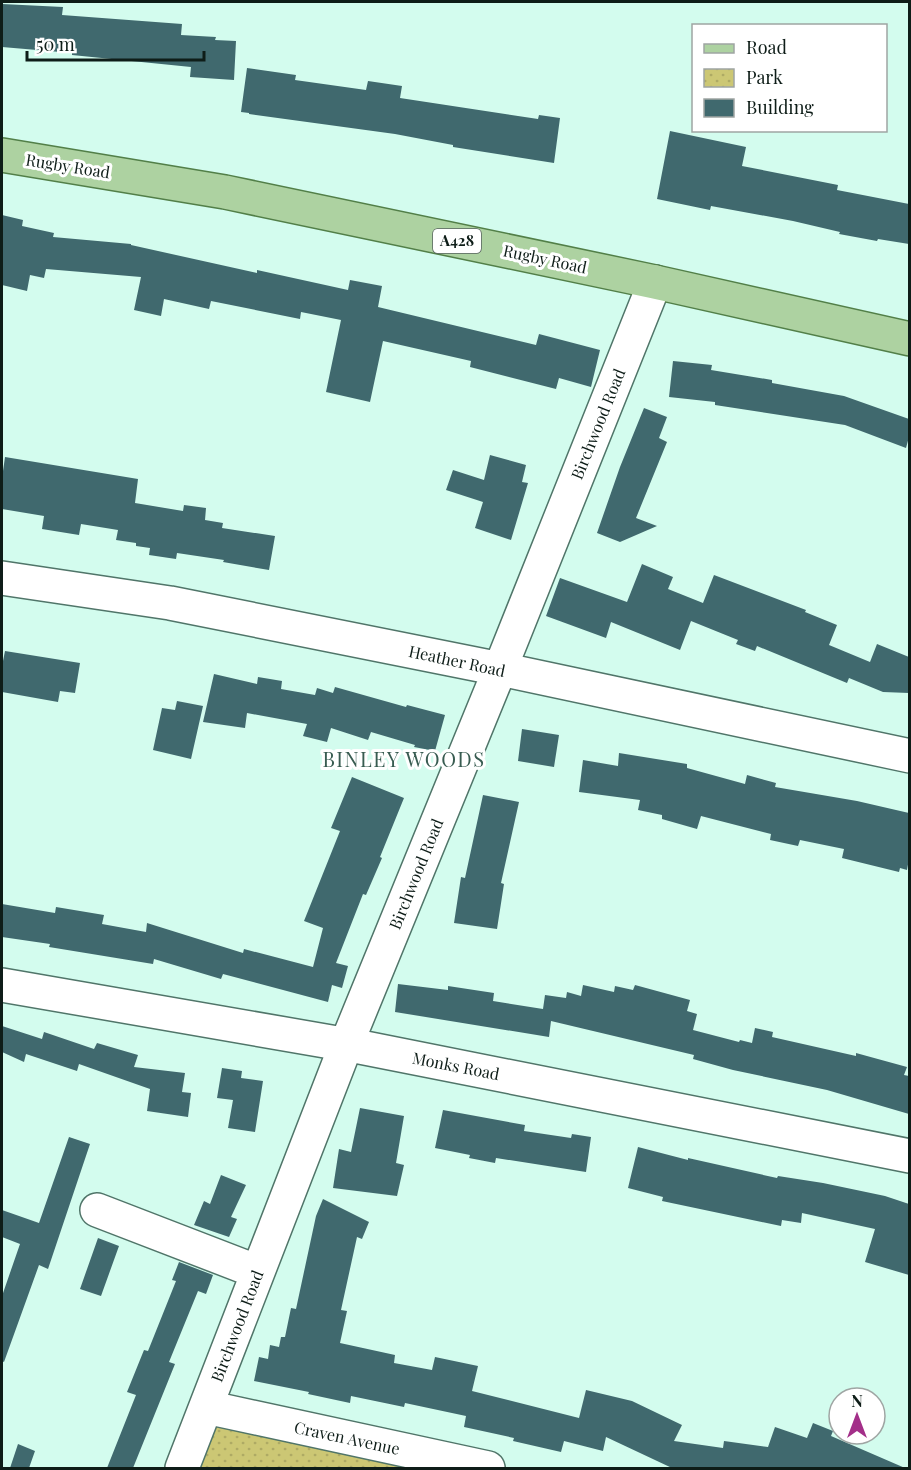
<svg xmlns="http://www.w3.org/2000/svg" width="911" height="1470" font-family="'Playfair Display',serif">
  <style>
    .park { fill: url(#park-dots) }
    .building { fill: #40696e }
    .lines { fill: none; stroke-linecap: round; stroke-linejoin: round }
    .minor-casing { stroke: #507569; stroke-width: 36 }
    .major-casing { stroke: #527f48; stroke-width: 36 }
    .minor { stroke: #fff; stroke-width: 33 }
    .major { stroke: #add2a1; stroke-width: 33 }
    .labels { text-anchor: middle; stroke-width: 6; stroke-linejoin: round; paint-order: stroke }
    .shield { fill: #fff; stroke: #56615d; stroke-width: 1.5 }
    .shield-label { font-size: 15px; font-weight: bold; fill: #0e1d18 }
    .street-label { font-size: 16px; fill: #0e1d18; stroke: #fff }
    .quarter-label { font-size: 20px; letter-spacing: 1.5px; fill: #385c51; stroke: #fff }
  </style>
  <defs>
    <pattern id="park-dots" width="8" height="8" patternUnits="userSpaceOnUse" patternTransform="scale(1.5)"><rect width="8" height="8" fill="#ccc774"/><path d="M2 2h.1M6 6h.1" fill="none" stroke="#aeaa64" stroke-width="1.8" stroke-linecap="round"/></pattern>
  </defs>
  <rect width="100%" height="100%" fill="#d3fcee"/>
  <path class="park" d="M217 1421 421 1468H199Z"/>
  <path class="building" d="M2 4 63 7 62 15 182 24 181 35 216 37 215 40 236 41 234 80 190 77 191 67 72 55V53L2 47Z
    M247 68 296 75 295 80 366 90 368 81 402 86 400 98 538 119 539 115 560 118 554 163 453 147V145L395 134 249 114V113L241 112Z
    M670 131 746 147 742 166 838 185 837 190 909 204V244L878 239 877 241 839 234 840 232 793 221 711 206 710 210 657 199Z
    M2 215 23 220 22 226 54 233 53 237 131 244V245L257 273V270L348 290 350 280 382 286 378 307 536 345 539 334 600 350 591 387 559 378 556 389 470 367 471 361 383 341 370 402 326 392 341 320 301 312 300 319 211 301 209 309 164 299 161 316 134 310 141 277 46 269 44 278 30 275 27 291 2 285Z
    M673 361 712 365 711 370 772 380V383L844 396 909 419V437L906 448 845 425 715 405V402L669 397Z
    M644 408 667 417 659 438 667 442 636 518 657 526 620 542 597 533 620 467Z
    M490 455 526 465 522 482 528 483 511 540 475 528 483 502 446 490 453 470 484 480Z
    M5 457 138 479 135 503 183 511 184 505 206 508 205 520 223 523 222 528 275 536 269 570 223 562 224 560 177 553 176 559 149 555 150 548 136 546V543L116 540 118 530 81 524 79 535 42 529 44 516 2 509V478Z
    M642 564 673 577 668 589 703 603 714 575 806 610 805 612 837 625 829 645 870 662 877 644 909 657V693L883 692 849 678 847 683 757 646 755 651 736 644 738 640 691 621 680 650 611 622 606 638 546 616 560 578 627 602Z
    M5 651 80 663 75 693 60 691 58 702 2 692V666Z
    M214 674 257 684 258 677 282 681 281 689 315 695 317 688 333 693 335 687 406 707 407 705 445 715 435 751 414 747 415 745 371 732 368 740 331 728 327 742 303 736 307 724 247 713 245 728 203 722Z
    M177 701 203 706 191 759 153 750 162 708 175 710Z
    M522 729 559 735 554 767 518 761Z
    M619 753 687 764V768L745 784 747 775 776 783 775 787 857 801 909 813V859L907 870 900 868 899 872 842 858 844 849 800 840 798 846 770 840 771 834 701 816 697 829 662 819V815L638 810 640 800 579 792 583 760 618 766Z
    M352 777 404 798 380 857 382 858 366 895 363 894 336 963 348 966 342 988 332 985 328 1002 223 974 221 979 154 959 153 964 49 947 50 944 2 937V904L55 913 56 907 104 915 102 924 146 932 147 923 243 953 244 949 313 967 323 928 304 921 340 831 331 828Z
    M483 795 519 802 501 883 504 884 497 929 454 923 461 877 465 878Z
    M398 984 448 990V986L494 993 493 1001 543 1009 545 995 566 998 567 992 581 996 583 985 614 992 615 986 633 990 635 985 690 1000 687 1011 697 1014 693 1030 739 1042 740 1040 752 1043 755 1028 773 1032 772 1037 856 1056V1053L907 1067 904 1075 909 1076V1114L827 1090 733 1070 693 1059 694 1055 551 1021 549 1037 395 1012Z
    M2 1026 42 1039 44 1032 94 1049 97 1043 138 1055 134 1067 185 1073 182 1092 191 1093 188 1117 147 1111 150 1089 79 1064 77 1071 26 1054 24 1062 2 1052Z
    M222 1068 242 1071 241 1078 263 1081 255 1132 228 1128 233 1100 217 1098Z
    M360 1108 404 1116 396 1163 404 1165 397 1196 333 1188 339 1149 351 1152Z
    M443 1110 525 1125 524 1131 571 1138 572 1134 591 1137 586 1172 496 1158 495 1163 469 1158 470 1155 435 1148Z
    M69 1137 90 1144 48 1269 39 1265 4 1362 2 1361V1296L20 1244 2 1237V1210L39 1223Z
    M638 1147 688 1160V1158L777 1178 778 1176 823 1183 885 1196 909 1204V1275L865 1262 875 1229 802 1213 801 1223 782 1220 781 1226 662 1201 663 1197 628 1188Z
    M221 1175 246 1185 231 1217 237 1219 229 1237 194 1225 204 1201 210 1204Z
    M323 1199 369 1222 362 1239 357 1237 341 1310 347 1311 340 1343 395 1355 394 1363 432 1370 435 1357 478 1366 472 1391 579 1418 586 1390 632 1401 682 1425 674 1441 723 1448 724 1441 768 1447 775 1427 807 1438 813 1423 833 1431 831 1436 905 1468H672L606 1437 603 1451 564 1441 561 1452 513 1441 514 1438 464 1427 466 1416 405 1403 404 1407 351 1396 350 1403 308 1394 309 1392 254 1381 259 1357 268 1359 270 1345 279 1347 281 1337H285L291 1308 296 1309 316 1216Z
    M98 1238 119 1246 101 1296 80 1289Z
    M179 1262 213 1275 206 1294 198 1291 169 1362 175 1364 133 1468H107L136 1395 127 1392 144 1350 148 1351 176 1281 172 1280Z
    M18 1444 35 1451 29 1468H10Z"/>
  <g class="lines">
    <defs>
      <path id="minor" d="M2 578 170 603 500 669 910 756
        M2 985 360 1047 910 1156
        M97 1210 258 1272
        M206 1407 488 1468
        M182 1468 346 1045 500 669 655 282"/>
      <path id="major" d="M2 155 225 192 655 282 910 339"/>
    </defs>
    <use href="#minor" class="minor-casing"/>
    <use href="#major" class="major-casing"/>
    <use href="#minor" class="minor"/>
    <use href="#major" class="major"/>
  </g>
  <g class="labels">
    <rect class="shield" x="433" y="229" width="48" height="24" rx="4.5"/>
    <g class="shield-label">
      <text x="457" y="246">A428</text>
    </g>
    <g class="street-label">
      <text transform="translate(68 166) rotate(9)" y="6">Rugby Road</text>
      <text transform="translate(545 259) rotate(12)" y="6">Rugby Road</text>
      <text transform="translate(598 424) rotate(-68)" y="6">Birchwood Road</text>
      <text transform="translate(457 661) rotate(12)" y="6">Heather Road</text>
      <text transform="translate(416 874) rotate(-68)" y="6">Birchwood Road</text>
      <text transform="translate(456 1066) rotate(11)" y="6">Monks Road</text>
      <text transform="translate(237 1326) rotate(-69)" y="6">Birchwood Road</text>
      <text transform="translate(347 1438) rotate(12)" y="6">Craven Avenue</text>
    </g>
    <g class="quarter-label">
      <text x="404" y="767">BINLEY WOODS</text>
    </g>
  </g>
  <rect width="911" height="1470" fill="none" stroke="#0e1d18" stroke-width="6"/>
  <rect x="692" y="24" width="195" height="108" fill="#ffffff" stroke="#9fa5a3" stroke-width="1.5"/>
  <rect x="704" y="44" width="30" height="9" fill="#add2a1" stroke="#9fa5a3" stroke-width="1.5"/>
  <text x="746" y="54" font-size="18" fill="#0e1d18">Road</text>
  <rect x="704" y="69" width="30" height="18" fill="url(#park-dots)" stroke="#9fa5a3" stroke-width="1.5"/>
  <text x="746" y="84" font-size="18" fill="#0e1d18">Park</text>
  <rect x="704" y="99" width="30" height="18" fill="#40696e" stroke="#9fa5a3" stroke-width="1.5"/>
  <text x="746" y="114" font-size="18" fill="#0e1d18">Building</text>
  <g transform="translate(857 1416)"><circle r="28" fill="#ffffff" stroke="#9fa5a3" stroke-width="1.5"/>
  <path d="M0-4.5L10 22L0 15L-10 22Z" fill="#a32f89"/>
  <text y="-9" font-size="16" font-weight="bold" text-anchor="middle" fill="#0e1d18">N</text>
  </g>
  <path d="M27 51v9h177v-9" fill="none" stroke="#0e1d18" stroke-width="3"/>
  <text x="36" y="51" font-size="18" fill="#0e1d18" stroke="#ffffff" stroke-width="4.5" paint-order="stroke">50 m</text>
</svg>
